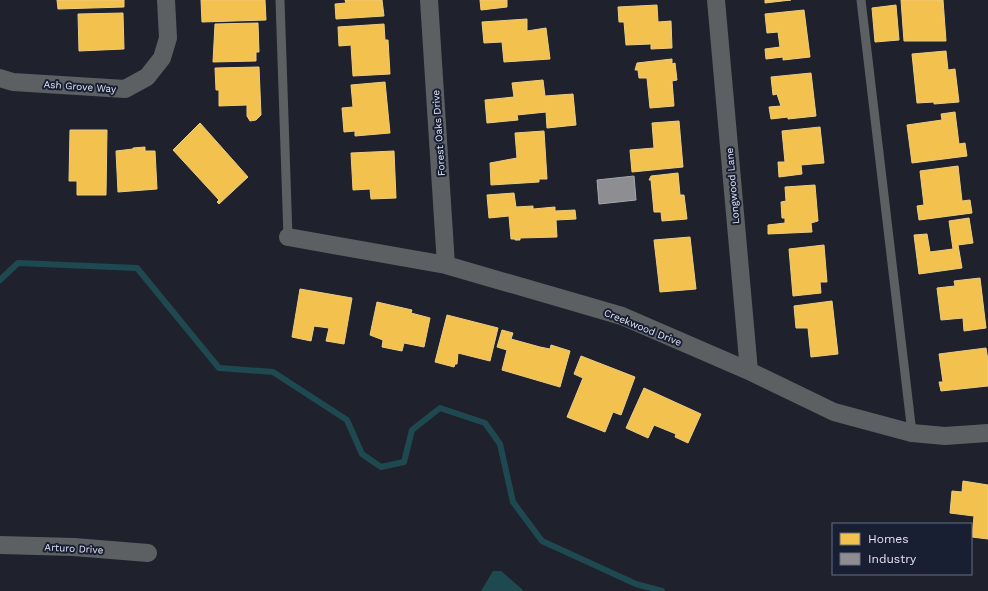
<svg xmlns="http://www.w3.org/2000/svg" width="988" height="591" font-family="'Work Sans',sans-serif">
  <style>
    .water { fill: #1f4950 }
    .homes { fill: #f2c14e; stroke: #edcc80 }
    .industry { fill: #8d8d92; stroke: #a6a8b0 }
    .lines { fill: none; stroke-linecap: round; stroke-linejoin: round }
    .stream { stroke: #1f4950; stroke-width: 6 }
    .service { stroke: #5d6063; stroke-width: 9 }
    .minor { stroke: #5d6063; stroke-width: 18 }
    .labels { text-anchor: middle; stroke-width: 4; stroke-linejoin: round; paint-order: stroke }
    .street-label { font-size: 10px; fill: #e2e7f5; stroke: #191f32 }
  </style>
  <rect width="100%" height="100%" fill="#1f222c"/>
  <path class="water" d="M493 571H501L524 591H481Z"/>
  <path class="homes" d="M57 0H124V7L58 9Z
    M201 0H265L266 20 202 22Z
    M345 0H382L384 16 336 19 335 4 346 3Z
    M480 0H507V7L481 10Z
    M765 0H791L765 3Z
    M901 0H943L946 41H904Z
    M657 5 658 22 671 21 672 48 651 49V44L626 45 624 22H619L618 7Z
    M896 5 899 40 875 42 872 8Z
    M804 10 810 57 783 60V57L766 59 765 49 780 47 778 32 767 33 765 14Z
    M123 13 124 49 79 51 78 14Z
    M527 19V31L546 28 550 59 504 62 502 42 484 43 482 22Z
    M258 23 259 52H256V61L213 62 215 24Z
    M384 24 385 40H388L390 74 353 76 351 45 339 46 338 27Z
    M946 51 948 70 955 69 959 102 934 104V102L917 103 912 54Z
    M672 59V64L675 63 677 80 672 81 674 106 650 108 647 78H639L638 70H635L637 63Z
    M259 67 261 115 256 120 250 121 247 116V105L219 106V90H216L215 68Z
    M811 73 816 116 788 119V117L771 119 769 107 781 106 777 94 773 95 771 77Z
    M543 80 545 96 573 94 576 125 547 128 546 112 517 115 518 120 487 123 485 100 514 97 512 83Z
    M385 82 390 133 355 136V131L344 132 342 108 353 107 351 85Z
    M955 112 959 144 965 143 967 156 912 163 907 125 942 120 941 114Z
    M679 121 683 167 632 172 630 150 654 148 652 123Z
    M200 123 248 177 219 204 217 202 219 200 173 150Z
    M820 127 824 163 801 165 802 174 779 177 778 162H785L782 131Z
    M70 130H107L106 195H77V181H69Z
    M544 131 547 179H539V182L491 185 490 163 517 158 515 133Z
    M145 147V151H155L157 189 118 192 116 151 133 149V148Z
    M394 151 396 198 371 199 370 189 353 190 351 153Z
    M958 166 962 201 970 200 972 213 919 220 917 206 924 205 920 171Z
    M678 173 680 195H684L687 219 662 221 661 212H654L651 180H649L651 176Z
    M815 185 818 221 811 223 812 232 768 234V225L785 223V218H782L781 202 786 201 785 187Z
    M514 193 516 207 533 206V209L555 207V211L575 210 576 219 556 220 557 237 520 238V240H515V239H511L509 216 489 218 487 195Z
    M969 218 973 243 958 245 962 268 919 274 914 235 927 234 930 252 953 249 949 221Z
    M690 237 696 289 660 292 654 240Z
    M824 245 827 282H820L821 293 793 296 789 249Z
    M980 278 986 328 964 331 963 318 941 320 937 288 955 286 954 281Z
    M300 289 352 298 344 344 326 341 329 328 314 326 311 341 292 337Z
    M832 301 838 354 811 357 808 328H796L794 306Z
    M377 302 412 310 411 313 430 318 424 347 404 343 402 351 382 347 383 340 370 335Z
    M447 315 498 328 490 361 458 353 457 364H455L454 367 435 362Z
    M502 330 513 333 511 339 540 347 550 349 551 345 570 351 560 387 502 370 507 350 497 347Z
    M986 348 988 360V386L941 391 939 382H943L939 354Z
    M581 356 635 377 621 415 613 412 605 432 567 417 583 378 574 374Z
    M644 388 701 414 688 443 675 437 676 434 654 425 648 438 626 428Z
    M963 481 988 485V539L972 537 974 516 950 513 952 491 962 492Z"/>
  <path class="industry" d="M634 176 636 200 599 204 597 180Z"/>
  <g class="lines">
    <path class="stream" d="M0 280 18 263 137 268 219 368 273 372 347 420 362 454 381 467 404 462 412 430 440 408 485 423 500 444 513 502 542 541 636 584 662 591"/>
    <path class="service" d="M280 0 288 237
      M861 0 912 433"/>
    <path class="minor" d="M429 0 446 265
      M716 0 749 371
      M0 78 13 82 125 89 147 77 162 58 168 38 166 0
      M288 237 446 265 622 316 749 371 834 412 912 433 945 436 988 433
      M0 545 74 547 148 553"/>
  </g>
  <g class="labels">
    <g class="street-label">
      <text transform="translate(80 86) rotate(4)" y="4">Ash Grove Way</text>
      <text transform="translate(438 133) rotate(-94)" y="4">Forest Oaks Drive</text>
      <text transform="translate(732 186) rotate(-95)" y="4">Longwood Lane</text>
      <text transform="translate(643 327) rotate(22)" y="4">Creekwood Drive</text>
      <text transform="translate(74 548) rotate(3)" y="4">Arturo Drive</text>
    </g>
  </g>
  <rect x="832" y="523" width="140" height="52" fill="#191f32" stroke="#696f80"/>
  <rect x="840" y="533" width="20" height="12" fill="#f2c14e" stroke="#696f80"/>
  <text x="868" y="543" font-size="12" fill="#e2e7f5">Homes</text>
  <rect x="840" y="553" width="20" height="12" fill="#8d8d92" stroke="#696f80"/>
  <text x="868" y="563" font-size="12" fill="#e2e7f5">Industry</text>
</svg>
